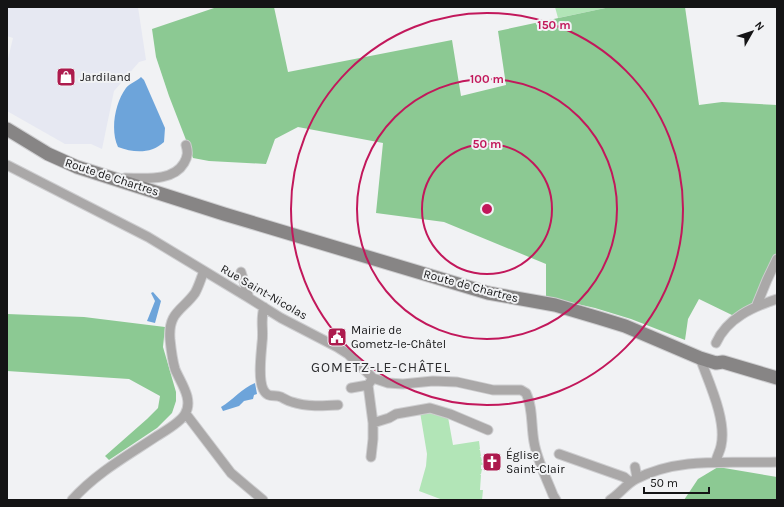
<svg xmlns="http://www.w3.org/2000/svg" width="784" height="507" font-family="Karla,sans-serif">
  <style>
    .built { fill: #e6e8f2 }
    .green { fill: #b2e5b7 }
    .forest { fill: #8cc993 }
    .water { fill: #6da4da }
    .lines { fill: none; stroke-linecap: round; stroke-linejoin: round }
    .street-casing { stroke: #ceced0; stroke-width: 11 }
    .secondary-casing { stroke: #ceced0; stroke-width: 15 }
    .street { stroke: #aaa8a8; stroke-width: 9 }
    .secondary { stroke: #878585; stroke-width: 13 }
    .ring { fill: none; stroke: #c2185b; stroke-width: 2 }
    .labels { text-anchor: middle; stroke-width: 4; stroke-linejoin: round; paint-order: stroke }
    .poi-label { font-size: 12px; fill: #141415; stroke: #f1f2f4; text-anchor: start }
    .street-label { font-size: 12px; fill: #141415; stroke: #f1f2f4 }
    .quarter-label { font-size: 14px; letter-spacing: 1px; fill: #2e2e30; stroke: #f1f2f4 }
    .centre { fill: #c2185b; stroke: #f1f2f4; stroke-width: 2 }
    .ring-label { font-size: 12px; text-anchor: middle; font-weight: bold; fill: #c2185b; stroke: #f1f2f4; stroke-width: 4; stroke-linejoin: round; paint-order: stroke }
  </style>
  <rect width="100%" height="100%" fill="#f1f2f4"/>
  <path class="built" d="M7 7H138L146 60 139 62 114 91 102 149 91 144H65L7 111V63L13 38 7 36Z"/>
  <path class="green" d="M555 7H610L558 18Z
    M420 412H435L448 417 453 445 479 441 480 449 479 450H480L481 456H480L481 457 482 461 481 462 483 463V465H481V469H482L481 474H480L481 475 480 490H483L482 500H443L419 491 426 466 427 454Z"/>
  <path class="forest" d="M217 7H274L288 72 452 40 461 96 506 85 498 31 610 7H685L699 105 722 102 777 105V257L758 299 734 316 699 299 688 319 685 340 631 319 595 308 546 297V264L444 222 376 213 383 143 298 127 275 139 266 164 209 161 193 158 169 96 156 57 152 29Z
    M7 314 84 317 165 327 163 347 176 392V401L172 413 157 428 109 460 105 456 147 419 158 408 160 396 129 379 7 371Z
    M718 467 777 477V500H684L698 479Z"/>
  <path class="water" d="M141 77 144 80 165 128 164 142C151 154 134 153 118 147 110 130 115 103 126 88 130 83 137 81 141 77Z
    M153 292 161 301 155 323 147 321 155 301 151 293Z
    M255 383 257 394 254 395 253 399 244 401 239 406 223 411 221 407C233 400 242 388 255 383Z"/>
  <g class="lines">
    <defs>
      <path id="street" d="M7 165 148 237 249 298 281 318 337 347 348 354 373 378 388 383 403 384 433 381 457 382 493 390H521L526 393C533 407 531 426 534 442 537 460 546 477 553 495L556 500
        M122 180 125 178C144 178 173 182 184 163 188 156 188 152 186 145
        M241 272 249 298
        M264 307C260 321 264 330 262 343 261 356 258 378 263 389 268 399 274 394 281 397 285 399 288 401 292 402 307 407 323 406 338 405
        M756 307 767 280 777 259
        M716 343C727 318 753 307 777 299
        M700 358C709 383 727 420 721 446 720 451 717 456 716 461
        M351 388 368 385
        M186 414 231 473 263 500
        M373 423 389 418 396 414 430 408 450 414 488 430
        M559 454 624 477 630 482
        M371 457 373 439V423L368 385 373 378
        M635 467 637 478
        M72 500C96 473 127 456 157 436 165 431 181 422 185 414 194 399 180 382 175 369 172 359 171 349 170 339 168 312 182 311 195 293 199 286 201 278 204 271
        M610 500C620 494 626 484 636 479 680 456 730 464 777 462"/>
      <path id="secondary" d="M7 129 48 154 77 167 224 214 488 293 555 305 599 318 625 326 700 358 716 363 723 362 777 378"/>
    </defs>
    <use href="#street" class="street-casing"/>
    <use href="#secondary" class="secondary-casing"/>
    <use href="#street" class="street"/>
    <use href="#secondary" class="secondary"/>
  </g>
  <g class="ring">
    <circle cx="487" cy="209" r="65"/>
    <circle cx="487" cy="209" r="130"/>
    <circle cx="487" cy="209" r="196"/>
  </g>
  <defs>
    <symbol id="shop-square" viewBox="-11 -11 22 22"><rect x="-9" y="-9" width="18" height="18" rx="4" fill="#ad1b4e" stroke="#f1f2f4"/><path d="M-5-2.5h2.3a2.7 3.5 0 0 1 5.4 0H5L5.5 6h-11ZM-1.5-2.5h3a1.5 2.3 0 0 0-3 0Z" fill="#fff"/></symbol>
    <symbol id="civic-square" viewBox="-11 -11 22 22"><rect x="-9" y="-9" width="18" height="18" rx="4" fill="#ad1b4e" stroke="#f1f2f4"/><path d="M-.6-6.5H3V-4.5H.6V-3L4-1V1h2V6H-6V1h2V-1L-.6-3ZM-1.2 2.5V6h2.4V2.5Z" fill="#fff"/></symbol>
    <symbol id="church-square" viewBox="-11 -11 22 22"><rect x="-9" y="-9" width="18" height="18" rx="4" fill="#ad1b4e" stroke="#f1f2f4"/><path d="M-1.2-6h2.4v3.5h3.3v2.4h-3.3V6h-2.4V-.1h-3.3v-2.4h3.3Z" fill="#fff"/></symbol>
  </defs>
  <g fill-rule="evenodd">
    <use href="#shop-square" x="55" y="66" width="22" height="22"/>
    <use href="#civic-square" x="326" y="326" width="22" height="22"/>
    <use href="#church-square" x="481" y="451" width="22" height="22"/>
  </g>
  <g class="labels">
    <g class="poi-label">
      <text x="80" y="81">Jardiland</text>
      <text x="351" y="334">Mairie de<tspan x="351" dy="14">Gometz-le-Châtel</tspan></text>
      <text x="506" y="459">Église<tspan x="506" dy="14">Saint-Clair</tspan></text>
    </g>
    <g class="street-label">
      <text transform="translate(112 177) rotate(18)" y="4">Route de Chartres</text>
      <text transform="translate(471 286) rotate(15)" y="4">Route de Chartres</text>
      <text transform="translate(264 292) rotate(30)" y="4">Rue Saint-Nicolas</text>
    </g>
    <g class="quarter-label">
      <text x="381" y="372">GOMETZ-LE-CHÂTEL</text>
    </g>
  </g>
  <circle cx="487" cy="209" r="6" class="centre"/>
  <g class="ring-label">
    <text x="554" y="29">150 m</text>
    <text x="487" y="83">100 m</text>
    <text x="487" y="148">50 m</text>
  </g>
  <rect width="784" height="507" fill="none" stroke="#141415" stroke-width="16"/>
  <g transform="translate(752 32) rotate(51)" stroke="#f1f2f4" stroke-width="3" paint-order="stroke">
  <path d="M0-3L7 15L0 10L-7 15Z" fill="#141415"/>
  <text y="-6" font-size="11" font-weight="bold" text-anchor="middle" fill="#141415">N</text>
  </g>
  <path d="M644 487v6h65v-6" fill="none" stroke="#141415" stroke-width="2"/>
  <text x="650" y="487" font-size="12" fill="#141415" stroke="#f1f2f4" stroke-width="3" paint-order="stroke">50 m</text>
</svg>
